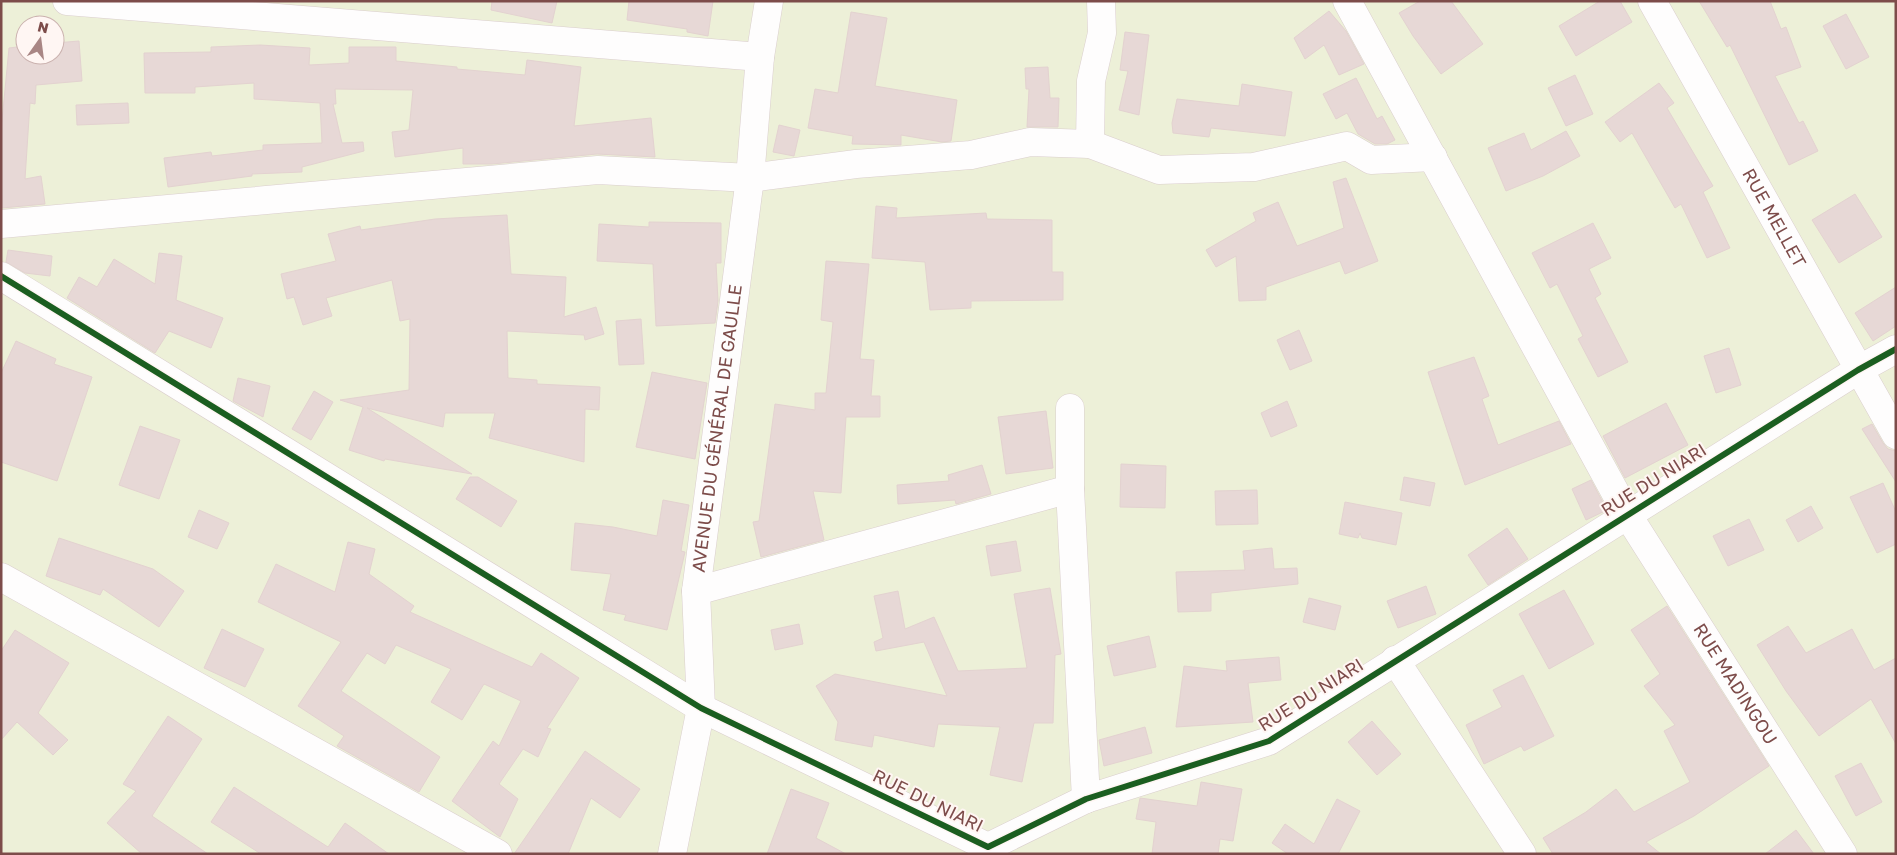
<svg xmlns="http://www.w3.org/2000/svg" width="1897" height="855" font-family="'Golos Text',sans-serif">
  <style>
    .green { fill: #edf0d8; fill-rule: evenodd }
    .building { fill: #e7d8d6; stroke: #e3d2d0 }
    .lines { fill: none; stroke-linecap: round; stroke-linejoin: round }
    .minor-casing { stroke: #dacecd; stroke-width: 29 }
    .minor { stroke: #fefdfd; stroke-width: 28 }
    .cycleway-casing { stroke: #fff6f3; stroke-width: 9 }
    .cycleway { stroke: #1b5e20; stroke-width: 6 }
    .labels { text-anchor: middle; stroke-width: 4; stroke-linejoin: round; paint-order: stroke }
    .street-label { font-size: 18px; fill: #7d4c4a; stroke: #fff6f3 }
  </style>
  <rect width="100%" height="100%" fill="#faf2ef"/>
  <path class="green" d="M1 1H1896V854H1ZM25 25H55V55H25Z"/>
  <path class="building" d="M492 1H557L552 23 491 10Z
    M629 1H713L708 36 687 32V29L627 20Z
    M1420 1H1451L1483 44 1441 74 1413 36 1399 13Z
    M1600 1H1620L1632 22 1576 56 1559 26Z
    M1699 1H1770L1781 29 1786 27 1801 67 1775 76 1799 123 1803 121 1818 151 1789 165 1730 45 1727 47Z
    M1329 11 1346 31 1364 64 1339 75 1324 45 1305 59 1294 38Z
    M851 12 887 18 875 86 957 100 951 141 942 142 901 135V145L852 144 853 136 808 128 815 89 838 93Z
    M1846 14 1869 57 1846 69 1823 26Z
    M1125 32 1149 35 1139 115 1119 110 1128 71 1120 70Z
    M79 41 82 81 36 85 35 104 30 103 25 179 41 176 45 204 2 208 1 131 9 48 25 46V55H55V43Z
    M260 45 310 48 309 65 349 63V47H396V61L457 67V69L525 75 527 60 581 67 574 126 651 118 655 157 597 154 492 164H463V148L395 157 392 132 409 130 413 90 335 89 336 104H333L342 143 363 142 364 151 302 167V172L252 174V176L168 187 164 158 211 152 212 156 263 150V145L322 143 320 103 254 99V83L195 87V93H145L144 53 211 52V47Z
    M1048 67 1050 98H1059L1058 127H1027L1029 89H1026L1025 68Z
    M1575 75 1593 114 1566 126 1548 88Z
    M1356 78 1377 119 1382 116 1395 140 1387 144H1375L1358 134 1347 113 1336 119 1323 94Z
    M1659 83 1674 103 1667 108 1713 186 1703 192 1730 248 1707 258 1681 204 1675 208 1632 133 1620 142 1605 122Z
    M1242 84 1292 92 1285 136 1211 128 1209 137 1173 133 1172 123 1177 99 1239 106Z
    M128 103 129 123 77 125 76 105Z
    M779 125 800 130 794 156 773 152Z
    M1566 131 1580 156 1543 176 1506 191 1488 148 1524 133 1531 150Z
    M1346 178 1378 261 1345 274 1340 261 1266 287V300L1239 301 1236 256 1216 267 1206 250 1256 221 1253 213 1278 202 1297 246 1344 228 1333 182Z
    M1855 194 1882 237 1839 263 1812 220Z
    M876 206 897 208 896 218 986 213 987 219 1052 220V272H1063V300L971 301V308L930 310 925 262 872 258Z
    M507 215 511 274 566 277 564 317 596 307 604 334 585 340 584 335 507 331 508 378 537 380V384L600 387 599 410 585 409 584 462 489 438 495 413H445L443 427 367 408 472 474 385 459 384 461 349 450 363 407 340 400 409 390 410 319 400 321 392 280 326 298 332 316 303 325 294 297 287 299 281 274 336 261 328 234 360 226 361 230 435 219Z
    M649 222 721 223V263H716L718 301 715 323 656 326 653 264 597 261 599 224 649 227Z
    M1593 223 1611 258 1589 269 1601 294 1595 298 1628 362 1598 377 1578 339 1583 336 1557 284 1550 288 1532 253Z
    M8 250 52 256 50 276 25 273 6 262Z
    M159 253 182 256 176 300 223 318 211 348 169 331 155 353 67 298 79 277 97 287 114 259 155 284Z
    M826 261 869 264 860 359 874 360 871 396H880V417H846L841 493 813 491 824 540 761 557 753 522 759 521 775 404 815 410V393H826L833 322 821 320Z
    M1896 287V326L1873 341 1855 313Z
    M641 319 644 364 619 365 616 321Z
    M1299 330 1312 361 1290 370 1277 340Z
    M16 341 56 359 54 364 92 377 57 481 1 462V373Z
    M1729 348 1741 385 1716 393 1704 356Z
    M1474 357 1489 396 1482 399 1498 445 1559 421 1571 444 1465 485 1428 372Z
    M652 372 707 383 695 459 636 447Z
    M238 378 270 386 263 417 233 401Z
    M314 391 333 402 311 440 292 429Z
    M1287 401 1297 426 1271 437 1261 413Z
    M1666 403 1688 445 1625 478 1603 436Z
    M1046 411 1053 468 1006 474 998 417Z
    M1872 424 1883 443 1888 449 1896 451V482L1862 429Z
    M140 426 180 440 159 499 119 485Z
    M1121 464 1166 466 1165 508 1120 507Z
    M982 465 991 494 956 504 955 500 898 504 897 485 949 481 948 475Z
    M470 477H478L517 501 501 527 456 499Z
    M1404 477 1435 483 1430 506 1400 500Z
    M1591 480 1607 510 1586 520 1572 489Z
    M1883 483 1896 512V544L1877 553 1850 497Z
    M1257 490 1258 524 1216 525 1215 491Z
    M663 500 689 505 681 551 685 552 667 630 624 620 626 615 603 610 611 574 571 570 575 523 613 527 657 536Z
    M1345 502 1402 513 1396 545 1362 538 1360 533 1358 538 1339 534Z
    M1811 506 1823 528 1798 542 1786 520Z
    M199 510 229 523 217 549 188 537Z
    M1749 519 1764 550 1728 566 1713 536Z
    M1507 528 1528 559 1488 585 1468 555Z
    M59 538 153 569 184 591 159 627 103 589 100 595 46 576Z
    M1016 541 1021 571 991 576 986 546Z
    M348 542 375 549 369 574 414 606 410 612 532 667 541 653 579 678 547 728 551 729 538 757 523 749 499 784 518 799 500 837 452 801 493 741 499 746 521 701 484 684 462 720 431 702 451 669 396 645 385 664 367 653 341 691 440 757 419 792 337 746 344 736 298 706 341 642 258 602 276 564 335 592Z
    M1272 548 1274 569 1297 568 1298 584 1211 593V611L1178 612 1176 572 1245 570 1243 551Z
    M1426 586 1436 614 1398 628 1387 601Z
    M1050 588 1061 654 1055 655 1053 723H1034L1022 782 990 775 1000 727 938 724 934 747 874 735 872 747 835 740 838 722 816 686 835 674 947 696 924 642 876 651 874 642 883 638 874 596 898 591 905 629 934 617 958 671 1027 668 1014 594Z
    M1564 590 1594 644 1549 669 1519 614Z
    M1309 598 1341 606 1335 630 1303 622Z
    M1667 606 1769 766 1694 816 1646 842 1661 854H1553L1543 838 1586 812 1616 789 1634 812 1690 782 1664 731 1675 725 1644 686 1660 674 1631 630Z
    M799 624 803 644 775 650 771 630Z
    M1788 626 1806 653 1852 629 1874 670 1896 658V744L1871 699 1819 736 1786 691 1757 645Z
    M222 629 264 649 245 687 204 668Z
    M15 630 69 663 38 713 68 740 53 755 17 722 1 740V651Z
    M1149 636 1156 667 1114 676 1107 646Z
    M1279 657 1281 680 1248 683 1253 722 1176 727 1184 666 1227 671 1226 661Z
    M1523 675 1554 736 1524 751 1521 746 1484 764 1466 725 1502 707 1493 690Z
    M168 716 202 739 152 816 208 854H142L107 823 136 791 123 784Z
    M1372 721 1401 754 1377 775 1348 742Z
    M1145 727 1152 753 1104 766 1099 740Z
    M585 751 640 789 620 818 591 798 568 854H514Z
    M1861 763 1882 802 1856 816 1835 776Z
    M1201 782 1242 789 1233 841 1220 839 1218 854H1152L1156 822 1136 819 1140 798 1197 806Z
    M234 787 328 847 345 823 389 854H261L211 822Z
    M791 789 829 803 816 838 846 854H767Z
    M1337 799 1360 811 1338 854H1288L1272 843 1285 824 1314 844Z
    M1796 830 1814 854H1765Z"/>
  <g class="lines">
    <defs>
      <g id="minor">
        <path d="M67 1 760 57"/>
        <path id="s1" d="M1347 1 1627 514 1843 854"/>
        <path id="s2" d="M1652 1 1896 435"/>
        <path d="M1090 144 1091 81 1102 33 1101 1"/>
        <path d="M1 224 598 170 750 178 856 164 971 155 1030 142 1090 144 1159 170 1254 167 1347 146 1371 160 1433 157"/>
        <path d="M1 276 701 708 988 847 1086 799 1269 741 1858 370 1896 349"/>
        <path d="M1070 408V489L1086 799"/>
        <path d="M1 577 498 854"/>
        <path d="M696 591 1070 489"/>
        <path d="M1395 660 1522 854"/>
        <path id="s3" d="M672 854 701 708 696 591 750 178 760 57 769 1"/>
      </g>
    </defs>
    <use href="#minor" class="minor-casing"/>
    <use href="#minor" class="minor"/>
    <defs>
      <path id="cycleway" d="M1 276 701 708 988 847 1086 799 1269 741 1858 370 1896 349"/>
    </defs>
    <use href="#cycleway" class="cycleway-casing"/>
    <use href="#cycleway" class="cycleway"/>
  </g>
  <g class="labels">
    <g class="street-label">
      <text dy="6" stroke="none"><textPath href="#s2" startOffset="249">RUE MELLET</textPath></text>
      <text dy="6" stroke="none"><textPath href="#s3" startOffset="430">AVENUE DU GÉNÉRAL DE GAULLE</textPath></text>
      <text transform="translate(1654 480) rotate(-32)" y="6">RUE DU NIARI</text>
      <text dy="6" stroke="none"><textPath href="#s1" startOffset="786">RUE MADINGOU</textPath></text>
      <text transform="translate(1311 695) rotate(-32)" y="6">RUE DU NIARI</text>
      <text transform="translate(928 801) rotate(26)" y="6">RUE DU NIARI</text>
    </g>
  </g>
  <rect width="1897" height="855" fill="none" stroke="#7d4c4a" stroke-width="5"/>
  <g transform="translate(40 40) rotate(14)"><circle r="24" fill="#fff6f3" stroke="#cbb2af"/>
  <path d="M0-4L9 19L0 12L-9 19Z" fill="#a98684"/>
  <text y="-8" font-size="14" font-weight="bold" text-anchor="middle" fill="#7d4c4a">N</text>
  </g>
</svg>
